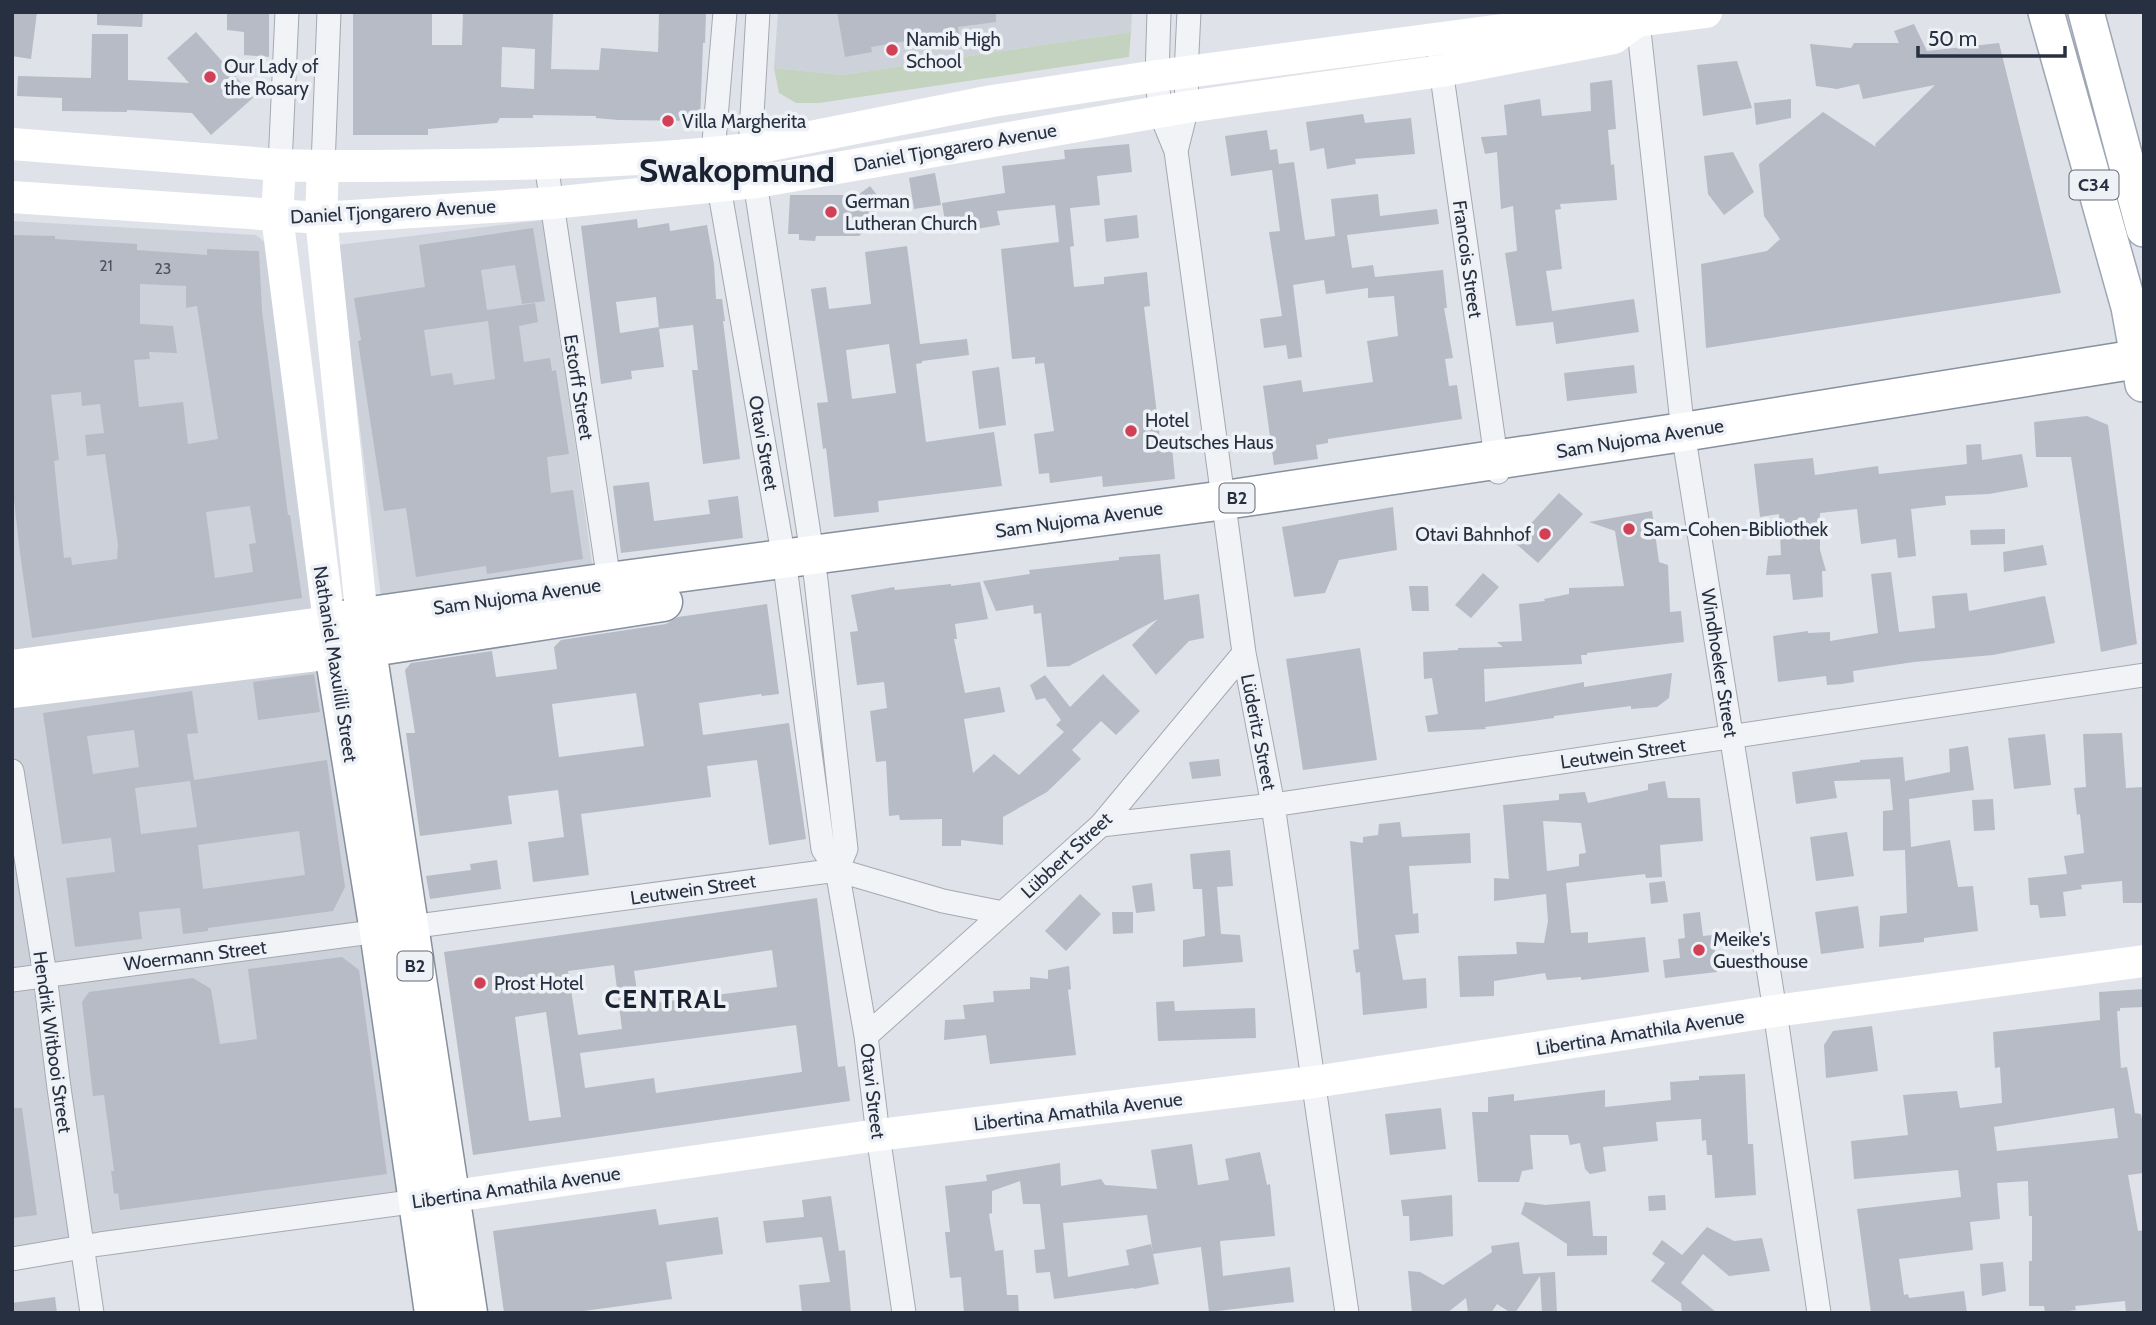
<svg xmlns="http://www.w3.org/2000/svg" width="2156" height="1325" font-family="Cabin,sans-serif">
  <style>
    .built { fill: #cdd1da }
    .green { fill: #c4d3bf }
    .building { fill: #b6bbc5; fill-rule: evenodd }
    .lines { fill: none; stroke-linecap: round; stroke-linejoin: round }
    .street-casing { stroke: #a4a9b2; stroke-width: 25 }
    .primary-casing { stroke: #9ea7b4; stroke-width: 38 }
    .highway-casing { stroke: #86909f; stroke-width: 41 }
    .street { stroke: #f1f3f7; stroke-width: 23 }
    .secondary { stroke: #fff; stroke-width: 32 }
    .primary { stroke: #fff; stroke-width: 35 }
    .highway { stroke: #fff; stroke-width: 38 }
    .poi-dot { fill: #d14055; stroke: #eef1f6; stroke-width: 2.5 }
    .labels { text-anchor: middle; stroke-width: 7; stroke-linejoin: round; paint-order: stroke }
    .number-label { font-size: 16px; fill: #4b5361 }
    .shield { fill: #eef1f6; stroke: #636a77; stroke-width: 2 }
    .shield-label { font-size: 18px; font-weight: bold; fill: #273040 }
    .poi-label { font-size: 19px; fill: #273040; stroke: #eef1f6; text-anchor: start }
    .street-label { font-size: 19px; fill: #273040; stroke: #eef1f6 }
    .district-label { font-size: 26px; font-weight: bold; letter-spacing: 2px; fill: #1a2130; stroke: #eef1f6 }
    .town-label { font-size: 33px; font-weight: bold; fill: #1a2130; stroke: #eef1f6 }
  </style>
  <rect width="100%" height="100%" fill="#dfe2e8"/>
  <path class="built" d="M778 12H1132L1131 32 842 75 774 68Z
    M544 220 593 571 381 597 337 245Z
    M12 221 256 235 267 244 317 612 15 654 12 631Z
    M325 662 406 1195 12 1249V699Z"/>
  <path class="green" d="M1131 32 1129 57 819 103H796L779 93 774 68 842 75Z"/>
  <path class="building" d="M12 12H37L31 59 12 56Z
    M97 12H143L142 27 97 25Z
    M227 12H269V57L244 55V32L227 30Z
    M353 12H432V45H462L463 12H553L551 69 599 70 601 48 658 52 659 12H706L705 43H703L700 121 618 120 596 118V116L533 115V118H500L497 123 428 129V135H353ZM502 47 535 49 534 89 501 87Z
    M837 12H996V22L958 27 960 40 938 43 936 36 871 47 872 52 845 57Z
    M1914 24 1927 51 1999 43 2061 293 1706 348 1701 264 1767 251 1780 239 1764 216 1759 164 1823 112 1876 147 1875 144 1935 85 1863 99 1859 84 1837 89 1816 86 1810 44 1851 48 1854 43H1899L1894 31Z
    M196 32 254 97 211 135 192 113 127 110V112L62 111V98L17 96 18 76 91 78 92 34H128V80L189 83 167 58Z
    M1737 61 1752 108 1703 116 1697 65Z
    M1612 80 1616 129 1608 130 1611 165 1614 164 1617 200 1560 204 1561 209 1555 210 1562 269 1546 271 1552 311 1634 299 1639 332 1556 344 1553 322 1516 326 1505 253 1517 251 1513 206 1501 209 1497 152 1485 154 1481 137 1507 135 1504 105 1540 99 1542 116 1591 111 1590 83Z
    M1791 99V118L1756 125 1754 103Z
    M1363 114 1365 123 1411 118 1415 154 1355 159 1356 164 1327 169 1324 148 1310 151 1306 122Z
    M1267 130 1270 150 1277 149 1279 164 1294 162 1305 240 1335 236 1331 199 1378 194 1380 216 1437 209 1439 224 1347 235 1352 268 1373 265 1375 277 1443 270 1447 308H1444L1453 358 1445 359 1449 386 1457 385 1462 419 1328 439V443L1316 445 1318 459 1274 465 1263 386 1301 380 1303 392 1373 382 1367 341 1398 336 1394 296 1368 298V288L1326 294 1324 280 1293 285 1302 357 1288 359 1286 345 1264 348 1260 319 1282 316 1269 232 1280 231 1272 170 1231 176 1225 136Z
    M1129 144 1132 172 1097 176 1100 205 1070 208 1074 246 1070 247 1074 287 1104 284V277L1147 272 1150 306 1144 307 1160 439 1171 437 1175 479 1103 487 1102 476 1050 483 1049 473 1039 474 1034 434 1054 431 1044 363 1035 364V357L1012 359 1001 249 1059 242 1055 205 997 211 1000 225 947 234 942 203 1005 193 1002 166 1065 159 1064 150Z
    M1733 152 1754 192 1724 215 1708 194 1704 156Z
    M935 173 941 205 914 209 909 178Z
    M870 186 881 200 874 209 872 225 859 236H816L815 241 799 240V234H788L790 195H858Z
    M1137 215 1139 238 1106 242 1104 219Z
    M637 219 638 228 669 223 670 231 707 225 714 264 716 299H722L725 321H723L740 459 703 464 692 370H698L693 325 659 329 664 367 631 371 632 379 601 384 581 226ZM656 297 659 329V327L620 333 616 302Z
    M533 228 545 301 522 304 515 265 481 270 487 310 535 303 538 322 519 326 524 362 550 358 552 371 556 370 569 454 547 457 551 493 573 490 583 559 487 574 486 566 416 577 406 508 384 511 358 341 361 340 354 298 425 287 419 245ZM488 321 495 379 454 385 452 373 431 376 424 330Z
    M12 235 55 236V239L137 244V250L207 255V249L259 251 262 311 288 515H290L302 598 32 638 20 553 12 482ZM140 284 186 286V308L197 306 218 439 188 444 183 402 139 407 134 360 150 359 149 352 177 353 173 326 140 324ZM81 392 82 406 100 404 104 433 85 435 87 456 105 454 118 545 117 559 72 565 71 557 64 558 54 461 59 460 51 395ZM250 506 256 543 249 544 253 572 215 578 206 512Z
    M907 246 920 344 967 339 969 355 922 361V363L916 364 926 442 994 432 1002 486 878 501 879 512 834 517 826 448 823 449 817 403 828 402 811 289 826 287 829 309 871 304 865 252ZM889 344 896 393 852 399 846 350Z
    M1634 365 1637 393 1567 401 1564 373Z
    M999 367 1006 425 979 429 972 371Z
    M2087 416 2108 425 2137 644 2101 652 2071 457H2036L2034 422Z
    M1981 444 1982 460 2022 454 2028 487 1989 494 1945 496 1946 505 1911 509 1916 556 1898 558 1896 539 1861 544 1857 509 1820 513V550L1826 571H1822L1823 597 1793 600 1790 574 1766 575 1768 556 1781 555 1779 514 1760 517 1754 464 1813 458 1815 475 1878 466 1879 474 1967 464 1966 445Z
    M649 482 654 521 710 514 708 500 738 496 743 538 621 553 613 486Z
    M1559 493 1583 514 1538 563 1514 542Z
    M1393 507 1397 550 1339 560 1325 593 1294 597 1282 527Z
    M1652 511 1659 562 1668 565 1670 612 1681 611 1684 642 1587 653V655H1581L1582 664 1484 669 1485 702 1584 682V687L1672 673 1669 698 1657 707 1631 709V706L1554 716V718L1533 721 1485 727 1486 729 1428 732 1425 716 1438 714 1432 678 1424 679 1423 652 1458 650V648L1503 647 1497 642 1522 641 1519 604 1545 601 1544 599 1569 594V588L1624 586 1615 531 1589 522Z
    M2005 529V544L1971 545 1970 530Z
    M2043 545 2047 565 2004 572 2003 552Z
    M1160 554 1164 600 1199 594 1204 638 1189 641 1156 675 1132 645 1158 619 1069 666 1047 667 1041 613 1034 614 1033 605 996 611 983 581 1030 574 1029 570 1119 560V557Z
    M1891 572 1899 632 1935 628 1932 596 1967 593 1969 611 2045 596 2055 643 1993 655 1914 662 1853 671 1854 682 1842 684 1827 685 1826 676 1778 682 1773 636 1808 631V633L1830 632V641L1878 633 1871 574Z
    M1483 573 1499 587 1471 618 1455 605Z
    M980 582 988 619 955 624 957 639H954L965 693 1000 687 1005 712 964 719 973 773 994 754 1019 775 1064 732 1056 725 1061 720 1045 698 1036 700 1030 685 1045 675 1070 707 1103 674 1140 711 1116 735 1101 721 1072 750 1081 759 1047 792 1003 817V845L961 840V846H942V819L900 820 899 815 889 816 886 761 876 762 870 711 887 708 884 682 857 685 850 632 858 631 851 595 894 587 895 590 951 584V586Z
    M1409 586H1428L1429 611H1412Z
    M767 604 779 694 762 696 761 694 699 703 703 735 789 723 806 839 769 845 757 760 707 766 711 797 581 814 589 875 533 882 528 842 564 837 558 790 508 796 512 824 420 836 406 733H415L405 670 411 663 492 651 496 677 557 669 554 647 561 640 666 624 678 617ZM636 693 644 746 559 757 552 704Z
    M1360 648 1377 760 1303 770 1286 659Z
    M314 674 320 712 258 720 253 682Z
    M192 691 198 733 187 734 194 780 327 760 345 887 333 911 208 928V931L183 934 180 908 139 912 142 939 75 947 66 878 115 872 111 838 62 844 43 713ZM134 730 139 767 93 774 87 736ZM190 781 197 827 141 834 135 788ZM299 831 305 875 203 889 198 845Z
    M2122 733 2126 788 2144 787V903H2123L2122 881 2081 885 2082 889 2063 892 2066 916 2040 918 2038 905H2030L2028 878 2067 874 2064 856 2084 853 2080 814 2077 815 2074 788 2086 787 2083 734Z
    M2045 734 2051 785 2014 789 2008 738Z
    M1968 746 1974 790 1909 799 1911 847 1950 840 1958 887 1973 886 1978 931 1924 938V942L1879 947 1880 916 1907 913 1905 850 1883 851V811L1893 810 1890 779 1834 781 1837 798 1796 804 1792 772 1860 762V760L1903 757 1905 781 1950 772 1949 749Z
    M1219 759 1221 776 1192 779 1189 762Z
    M1665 781 1668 798H1700L1703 841 1660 845 1662 877 1646 878 1645 874 1566 883 1571 933 1588 932V943L1645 937 1649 972 1581 980V977L1547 980 1545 973 1494 981V996L1460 997 1458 956 1517 954 1516 942 1544 943 1548 921 1546 894 1494 901V878L1509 879 1503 805 1559 800V794L1585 792 1588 803 1648 790V784ZM1543 821 1581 823 1586 853 1579 854V866L1547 871Z
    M1993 799 1995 830 1974 831 1972 800Z
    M1400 822 1402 837 1470 833 1471 863 1409 866 1413 914 1418 913 1419 933 1395 935 1403 980 1426 978 1427 1008 1363 1015 1360 972 1356 973 1353 950 1359 949 1350 841 1363 843V837L1378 835 1379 824Z
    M1847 832 1854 876 1816 881 1810 837Z
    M1230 850 1233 886 1217 887 1221 934 1240 935 1243 962 1183 967V940L1205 936 1202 889H1193L1190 854Z
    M497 860 501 889 430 899 426 876 471 870 470 864Z
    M1665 881 1668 902 1651 904 1649 883Z
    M1152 883 1155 911 1136 913 1132 886Z
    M1080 894 1101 914 1066 951 1045 931Z
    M817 898 838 1067 845 1066 850 1101 473 1155 444 952ZM772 950 777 987 639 1005 634 971ZM614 965 622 1029 578 1035 568 971ZM546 1012 561 1117 529 1121 515 1017ZM796 1025 802 1072 656 1093 654 1078 585 1088 580 1053Z
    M1858 906 1864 948 1821 954 1815 912Z
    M1112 912H1133V933L1113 934Z
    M1700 912 1703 936 1713 935 1717 972 1665 978 1663 960 1680 958 1678 939 1685 938 1683 914Z
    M342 957 359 970 387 1174 120 1210 118 1193 114 1194 111 1171H114L104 1095 93 1096 82 1002 89 992 193 978 211 989 220 1044 257 1039 248 969Z
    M1069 966 1071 989 1068 990 1076 1055 990 1064 986 1035 944 1040 945 1020 965 1019 963 1005 994 1002 993 991 1030 989V977L1048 979V970Z
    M2144 989V1007L2120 1008V1011H2117L2121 1068 2127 1067 2135 1113 2141 1114 2144 1130V1173L2128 1175 2138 1231 2144 1230V1313H2126L2125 1301 2075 1306 2076 1310 2052 1313H2045L2044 1306H2029V1261H2032V1216H2029L2028 1181 1997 1183 2000 1219 1970 1222 1973 1250 1899 1259 1904 1295 1908 1294 1909 1298 1964 1291 1967 1313H1871L1857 1209 1961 1197 1958 1170 1854 1179 1851 1141 1908 1135 1903 1095 1957 1091 1960 1108 2002 1103 2000 1067 1995 1068 1993 1032 2100 1020 2099 992ZM2114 1108 2118 1138 1997 1151 1994 1127Z
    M1174 1001 1175 1011 1255 1008 1256 1038 1158 1041 1156 1002Z
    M1872 1026 1878 1071 1826 1078 1824 1045 1833 1031Z
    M1745 1074 1748 1144H1753L1756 1195 1715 1198 1712 1155H1707L1706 1140 1702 1141 1701 1119 1656 1122 1658 1141 1603 1147 1606 1171 1590 1174 1585 1169 1580 1143 1570 1145 1568 1135H1530L1533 1169 1522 1171 1519 1182H1478L1472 1112H1488V1097L1514 1094V1101L1605 1090V1107L1671 1100 1670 1082 1699 1080V1076Z
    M12 1108H22L37 1215 12 1218Z
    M1441 1108 1446 1149 1390 1155 1385 1114Z
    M1192 1144 1198 1185 1229 1180 1225 1159 1260 1152 1267 1185 1270 1184 1275 1236 1220 1241 1223 1276 1290 1267 1294 1302 1209 1312 1201 1247 1153 1254 1159 1284 1134 1289V1288L1054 1299 1050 1272 1036 1273 1034 1250 1045 1249 1040 1204H1023L1020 1181 992 1191V1213L989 1214 995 1251 1003 1250 1007 1295H1018L1019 1313H964L961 1277 950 1278 945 1232H950L945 1186 987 1181 986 1175 1060 1163 1061 1186 1101 1179 1105 1185 1157 1189 1151 1150ZM1147 1215 1153 1253 1151 1244 1126 1250 1129 1265 1068 1277 1063 1223Z
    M1452 1195 1453 1236 1410 1241 1409 1216H1403L1401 1200Z
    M1665 1195 1666 1210 1649 1211 1648 1196Z
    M831 1196 839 1251 845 1250 851 1313H802L799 1285 830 1282 822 1237 766 1243 763 1221 804 1217 802 1200Z
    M1590 1201 1593 1236H1607V1255L1567 1256V1244L1521 1214 1525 1202 1545 1205Z
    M656 1209 659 1225 718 1217 723 1254 666 1262 672 1299 569 1313H504L493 1231Z
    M1707 1227 1734 1241 1762 1238 1770 1271 1729 1276 1703 1254 1681 1283 1717 1313H1682L1681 1303 1651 1281 1665 1263 1652 1254 1662 1240 1682 1255Z
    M1519 1242 1523 1274 1555 1272 1557 1313H1542L1540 1276 1515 1313H1511L1497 1304 1491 1313H1468L1466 1298 1447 1313H1412L1408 1271 1420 1272 1443 1285 1492 1252 1491 1246Z
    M2003 1262 2006 1291 1982 1296 1980 1264Z
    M55 1297 57 1313H12V1303Z"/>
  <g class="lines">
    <defs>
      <path id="street" d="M725 12 713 153 784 559 823 849 837 870 866 1036 878 1135 904 1313
        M758 12 750 149 816 580 846 849 837 870
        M1159 12 1157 76 1160 112 1176 151 1244 653 1273 805 1347 1313
        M1637 12 1683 432 1775 1011 1819 1313
        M1439 55 1498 472
        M1176 151 1187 107 1186 73 1189 12
        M546 164 611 594
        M280 165 287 12
        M323 166 329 12
        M12 771 45 975 59 1088 92 1313
        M1101 825 1273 805 2144 675
        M12 980 837 870 943 901 1003 913
        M866 1036 1101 825 1244 653
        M12 1259 100 1244 418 1201"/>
      <path id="primary" d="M2046 12 2129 307 2143 384
        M2086 12 2144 229"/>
      <path id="highway" d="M363 624 468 1313
        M333 653 663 602
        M434 1313 379 931 329 622 609 582 1225 500 1683 432 2144 358"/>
    </defs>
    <use href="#street" class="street-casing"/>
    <use href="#primary" class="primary-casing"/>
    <use href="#highway" class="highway-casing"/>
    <use href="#street" class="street"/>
    <path class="secondary" d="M12 144 280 165C336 167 391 166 446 165 547 164 649 161 750 149L992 101 1157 76 1607 16 1637 21 1706 12
      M323 166 321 218 362 619
      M12 197 321 218 552 203 756 182 1187 107 1441 71 1614 38 1637 21
      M12 666 329 622 277 216 280 165
      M12 692 333 653
      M426 1200 878 1135 1314 1082 1775 1011 2144 961"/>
    <use href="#primary" class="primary"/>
    <use href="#highway" class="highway"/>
  </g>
  <g class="poi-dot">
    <circle cx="892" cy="50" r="7"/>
    <circle cx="210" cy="77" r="7"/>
    <circle cx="668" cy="121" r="7"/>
    <circle cx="831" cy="212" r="7"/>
    <circle cx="1131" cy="431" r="7"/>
    <circle cx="1629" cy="529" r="7"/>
    <circle cx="1545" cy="534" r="7"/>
    <circle cx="1699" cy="950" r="7"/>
    <circle cx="480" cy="983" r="7"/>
  </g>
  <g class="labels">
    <g class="number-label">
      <text x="106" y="271">21</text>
      <text x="163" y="274">23</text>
    </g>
    <g class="shield">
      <rect x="2069.5" y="170.5" width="49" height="29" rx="5"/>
      <rect x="1219.5" y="483.5" width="35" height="29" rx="5"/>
      <rect x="397.5" y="951.5" width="35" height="29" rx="5"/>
    </g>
    <g class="shield-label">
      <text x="2094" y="191">C34</text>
      <text x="1237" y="504">B2</text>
      <text x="415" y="972">B2</text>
    </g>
    <g class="poi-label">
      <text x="906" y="46">Namib High<tspan x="906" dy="22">School</tspan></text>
      <text x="224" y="73">Our Lady of<tspan x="224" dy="22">the Rosary</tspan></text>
      <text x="682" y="128">Villa Margherita</text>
      <text x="845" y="208">German<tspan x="845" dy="22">Lutheran Church</tspan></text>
      <text x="1145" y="427">Hotel<tspan x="1145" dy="22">Deutsches Haus</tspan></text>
      <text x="1643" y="536">Sam-Cohen-Bibliothek</text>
      <text x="1531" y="541" text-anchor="end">Otavi Bahnhof</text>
      <text x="1713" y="946">Meike's<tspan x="1713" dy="22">Guesthouse</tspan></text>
      <text x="494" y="990">Prost Hotel</text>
    </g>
    <g class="street-label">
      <text transform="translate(955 147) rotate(-10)" y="7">Daniel Tjongarero Avenue</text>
      <text transform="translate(393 211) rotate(-3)" y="7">Daniel Tjongarero Avenue</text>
      <text transform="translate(1468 259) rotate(82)" y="7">Francois Street</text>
      <text transform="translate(579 387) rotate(81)" y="7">Estorff Street</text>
      <text transform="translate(1640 438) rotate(-9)" y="7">Sam Nujoma Avenue</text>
      <text transform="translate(764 443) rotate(80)" y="7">Otavi Street</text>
      <text transform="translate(1079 519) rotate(-8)" y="7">Sam Nujoma Avenue</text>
      <text transform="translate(517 596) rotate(-8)" y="7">Sam Nujoma Avenue</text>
      <text transform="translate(1720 663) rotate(81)" y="7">Windhoeker Street</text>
      <text transform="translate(336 664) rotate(81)" y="7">Nathaniel Maxuilili Street</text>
      <text transform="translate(1259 732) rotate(79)" y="7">Lüderitz Street</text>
      <text transform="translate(1623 753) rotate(-8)" y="7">Leutwein Street</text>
      <text transform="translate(1066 855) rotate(-43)" y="7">Lübbert Street</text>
      <text transform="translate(693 889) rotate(-8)" y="7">Leutwein Street</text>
      <text transform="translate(195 955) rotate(-7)" y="7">Woermann Street</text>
      <text transform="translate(1640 1032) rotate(-9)" y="7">Libertina Amathila Avenue</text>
      <text transform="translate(53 1042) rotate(82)" y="7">Hendrik Witbooi Street</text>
      <text transform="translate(873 1091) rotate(83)" y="7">Otavi Street</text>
      <text transform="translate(1078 1111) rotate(-7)" y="7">Libertina Amathila Avenue</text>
      <text transform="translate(516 1187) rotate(-8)" y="7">Libertina Amathila Avenue</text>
    </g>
    <g class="district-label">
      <text x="666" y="1008">CENTRAL</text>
    </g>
    <g class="town-label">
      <text x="737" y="182">Swakopmund</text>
    </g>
  </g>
  <rect width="2156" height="1325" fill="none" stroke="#273040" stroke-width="28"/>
  <path d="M1918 46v10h147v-10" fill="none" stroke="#273040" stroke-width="3.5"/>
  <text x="1928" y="46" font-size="21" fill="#273040" stroke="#eef1f6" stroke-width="5" paint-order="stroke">50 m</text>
</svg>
